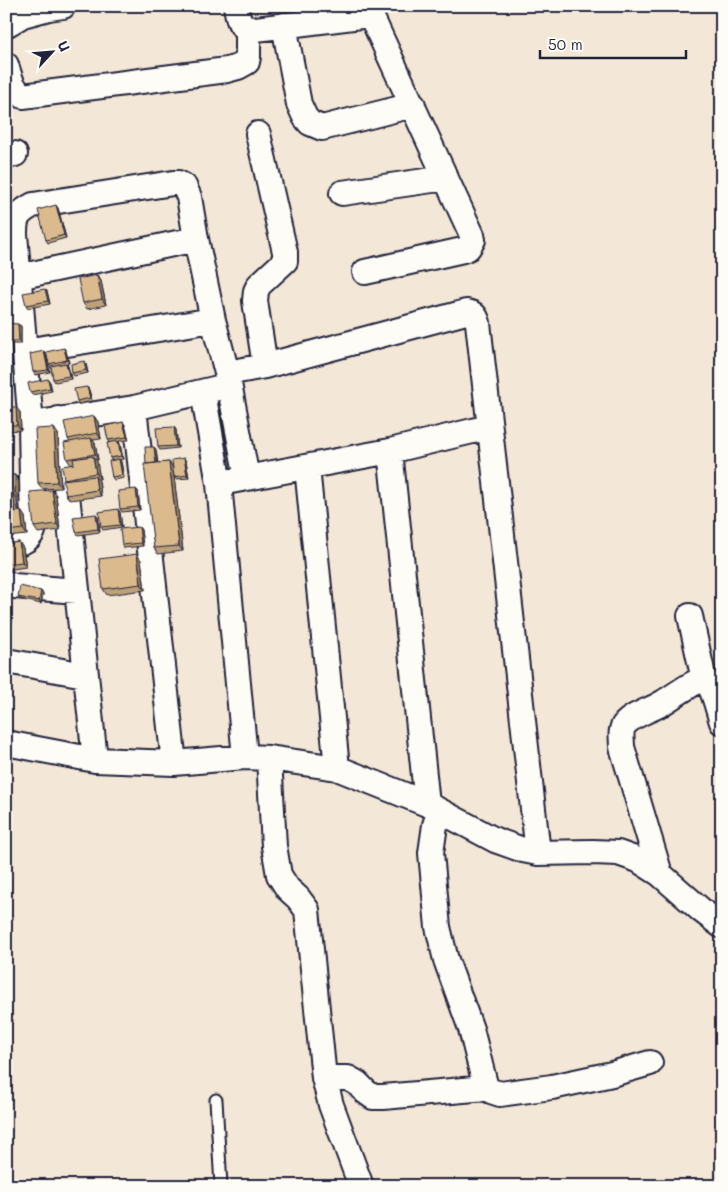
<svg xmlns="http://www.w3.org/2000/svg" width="728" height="1192" font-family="Mali,sans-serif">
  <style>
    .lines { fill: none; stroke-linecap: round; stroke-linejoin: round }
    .service-casing { stroke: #22223b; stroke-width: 15 }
    .minor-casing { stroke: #22223b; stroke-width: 28 }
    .service { stroke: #fdfcf7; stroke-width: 11 }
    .minor { stroke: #fdfcf7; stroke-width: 24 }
    .wall { fill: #bca179; stroke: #22223b }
    .shaded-wall { fill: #998363; stroke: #22223b }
    .building { fill: #dbbb8d; stroke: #22223b }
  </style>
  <rect width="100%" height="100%" fill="#f3e8d7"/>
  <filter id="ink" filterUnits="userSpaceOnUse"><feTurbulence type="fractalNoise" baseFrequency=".02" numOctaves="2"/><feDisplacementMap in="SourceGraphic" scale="10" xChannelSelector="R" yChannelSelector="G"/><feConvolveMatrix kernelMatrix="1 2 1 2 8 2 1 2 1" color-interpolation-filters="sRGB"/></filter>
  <g filter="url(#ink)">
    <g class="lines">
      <defs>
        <path id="service" d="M216 1100 221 1186"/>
        <path id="minor" d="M236 6C239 21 238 29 256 29L361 16H368L373 20 472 235 473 240 468 248 463 250 365 272
          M6 25 23 15 49 8 63 6
          M284 25 299 104 305 117 310 123 322 128 413 105
          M6 65C10 77 12 89 23 96L227 70 238 67 247 62 248 57V29
          M258 134 285 252V261L259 285 256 291 255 301 265 366
          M6 156 15 154
          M342 193 446 178
          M18 277 196 239
          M25 351 213 320
          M227 373 265 366 466 312C474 313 476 316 478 323L538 853
          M203 392 219 484 245 757
          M134 408 174 763
          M59 419 95 760
          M45 422 134 408 218 388
          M390 451 427 804
          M307 467 337 768
          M231 481 390 451 489 427
          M6 545C18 543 28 543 33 531L31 425 15 234C15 217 18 213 33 205L173 183H178L184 186 189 197 196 239 213 320 227 373 247 478
          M6 583 14 586 77 591
          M690 616 704 680
          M6 661 85 675
          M6 743 95 760 174 763 245 757 269 758 337 768 427 804 495 840 523 850 538 853 593 852 618 853 638 860 660 874 701 910 722 926
          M269 758 274 846 279 875 288 889 298 898 307 910 324 1078 331 1105 361 1186
          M440 811 435 825 431 853 438 927 446 960 471 1029 486 1088 491 1091 500 1094 552 1087 612 1074 650 1063
          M660 874 622 747C622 740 620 731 624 725 633 714 652 710 664 702 671 698 698 678 704 680 712 681 719 714 722 722
          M324 1078H348L357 1083 366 1092 373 1097H383L486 1088"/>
      </defs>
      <use href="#service" class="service-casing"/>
      <use href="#minor" class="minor-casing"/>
      <use href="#service" class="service"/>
      <use href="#minor" class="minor"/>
    </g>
    <path class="wall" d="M58 208 66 238 48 243 46 240Z
      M97 275 101 281 106 305 87 309 83 303Z
      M47 291 50 304 28 308 26 305Z
      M6 323 21 326V344H6Z
      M64 348 66 351 69 363 66 364 68 366 71 379 55 382 53 379 51 367 49 364Z
      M44 351 46 354 50 372 35 375 33 372Z
      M84 361 86 364 88 373 74 376 72 373Z
      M50 382 52 391 32 395 30 392Z
      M87 387 89 390 92 401 79 404 77 401Z
      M6 391 8 393V407L20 412 21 430 6 431Z
      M94 416 98 422 101 439 93 440 95 443 98 460H96L100 479H97L99 481 101 496 70 500 66 495 64 479 71 465 67 459 70 442 68 439Z
      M123 422 125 425 129 440 119 441 120 444 123 459 120 460 121 462 124 478 114 480 112 477V461L110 458V442L108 440Z
      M174 427 176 430 178 448 160 450 158 447Z
      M58 434 61 488 42 489 38 483Z
      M154 447 156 450 158 463 169 462 172 466 186 461 189 478 176 479 174 478 183 551 158 554 154 548 146 464Z
      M15 475 19 481V498H16L18 512 21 511 25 517 27 535 6 537V476Z
      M52 490 56 495 60 530 38 533 34 527Z
      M138 491 140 510 122 512 120 509Z
      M120 512 122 527 103 530 101 527Z
      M96 514 98 517 100 532 78 535 76 532Z
      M139 527 141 530 143 546 124 548 122 545Z
      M19 542 23 548 26 567 6 570V544Z
      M141 560 145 590 107 595 103 589Z
      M41 591 43 594 41 604 20 599 18 597Z"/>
    <path class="shaded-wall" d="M56 205 58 208 66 238 64 235Z
      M97 275 101 281 106 305 102 299Z
      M45 289 47 291 50 304 48 301Z
      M18 324 21 326V344L19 341Z
      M64 348 66 351 69 363 67 360Z
      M44 351 46 354 50 372 48 370Z
      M84 361 86 364 88 373 86 370Z
      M66 363 68 366 71 379 69 376Z
      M48 379 50 382 52 391 50 388Z
      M87 387 89 390 92 401 90 398Z
      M6 391 8 393 7 411 6 409Z
      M16 407 20 412 21 430 17 425Z
      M94 416 98 422 101 439 97 433Z
      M123 422 125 425 129 440 127 437Z
      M174 427 176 430 178 448 176 446Z
      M54 428 58 434 61 488 57 482Z
      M91 438 95 443 98 460 95 454Z
      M118 441 120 444 123 459 121 456Z
      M154 447 156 450 158 469 156 466Z
      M93 456 97 461 100 479 96 473Z
      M184 458 186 461 189 478 187 475Z
      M119 459 121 462 124 478 122 475Z
      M169 462 173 467 183 551 179 546Z
      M15 475 19 481V498L15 492Z
      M95 476 99 481 101 496 97 490Z
      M136 489 138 491 140 510 138 507Z
      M52 490 56 495 60 530 57 524Z
      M13 493 17 498 19 518 15 512Z
      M118 509 120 512 122 527 120 525Z
      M21 511 25 517 27 535 23 529Z
      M96 514 98 517 100 532 98 529Z
      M139 527 141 530 143 546 141 543Z
      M19 542 23 548 26 567 22 562Z
      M137 554 141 560 145 590 141 584Z
      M6 587 9 591 6 603Z
      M41 591 43 594 41 604 39 601Z
      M11 618 13 620 9 635 7 632Z"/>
    <path class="building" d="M56 205 64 235 46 240 38 210Z
      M97 275 102 299 83 303 78 279Z
      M45 289 48 301 26 305 23 293Z
      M6 323 18 324 19 341H6Z
      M64 348 67 360 49 364 46 352Z
      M44 351 48 370 33 372 30 354Z
      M84 361 86 370 72 373 71 364Z
      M66 363 69 376 53 379 51 366Z
      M48 379 50 388 30 392 28 383Z
      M87 387 90 398 77 401 74 389Z
      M6 407H16L17 425H6Z
      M94 416 97 433 68 439 64 422Z
      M123 422 127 437 108 440 105 426Z
      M174 427 176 446 158 447 156 428Z
      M54 428 57 482 38 483 35 429Z
      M91 438 95 454 67 459 64 443Z
      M118 441 121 456 110 458 107 443Z
      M145 447H154L156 463 146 464Z
      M93 456 96 473 64 479 62 466 74 464 73 459Z
      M184 458 187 475 174 477 172 460Z
      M119 459 122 475 112 477 109 461Z
      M169 462 179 546 154 548 144 464Z
      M15 475V492H6V476Z
      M95 476 97 490 66 495 63 480Z
      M136 489 138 507 120 509 118 491Z
      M52 490 57 524 34 527 30 492Z
      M6 493H13L15 512 21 511 23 529 6 531Z
      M118 509 120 525 101 527 99 512Z
      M96 514 98 529 76 532 73 517Z
      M139 527 141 543 122 545 120 529Z
      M19 542 22 562 6 564V544Z
      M137 554 141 584 103 589 99 559Z
      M20 586 41 591 39 601 18 597Z
      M6 617 11 618 7 632H6Z"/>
  </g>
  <rect width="728" height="1192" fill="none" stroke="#fdfcf7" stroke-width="25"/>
  <rect x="12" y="12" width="703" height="1167" fill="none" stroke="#22223b" stroke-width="2" filter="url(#ink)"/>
  <g transform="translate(52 52) rotate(64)" stroke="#fdfcf7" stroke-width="4" paint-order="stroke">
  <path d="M0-4L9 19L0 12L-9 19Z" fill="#22223b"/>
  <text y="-8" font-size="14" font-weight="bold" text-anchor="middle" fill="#22223b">U</text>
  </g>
  <path d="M540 50v8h146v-8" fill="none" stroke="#22223b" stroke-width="2.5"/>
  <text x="548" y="50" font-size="15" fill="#22223b" stroke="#fdfcf7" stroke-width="4" paint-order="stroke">50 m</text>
</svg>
